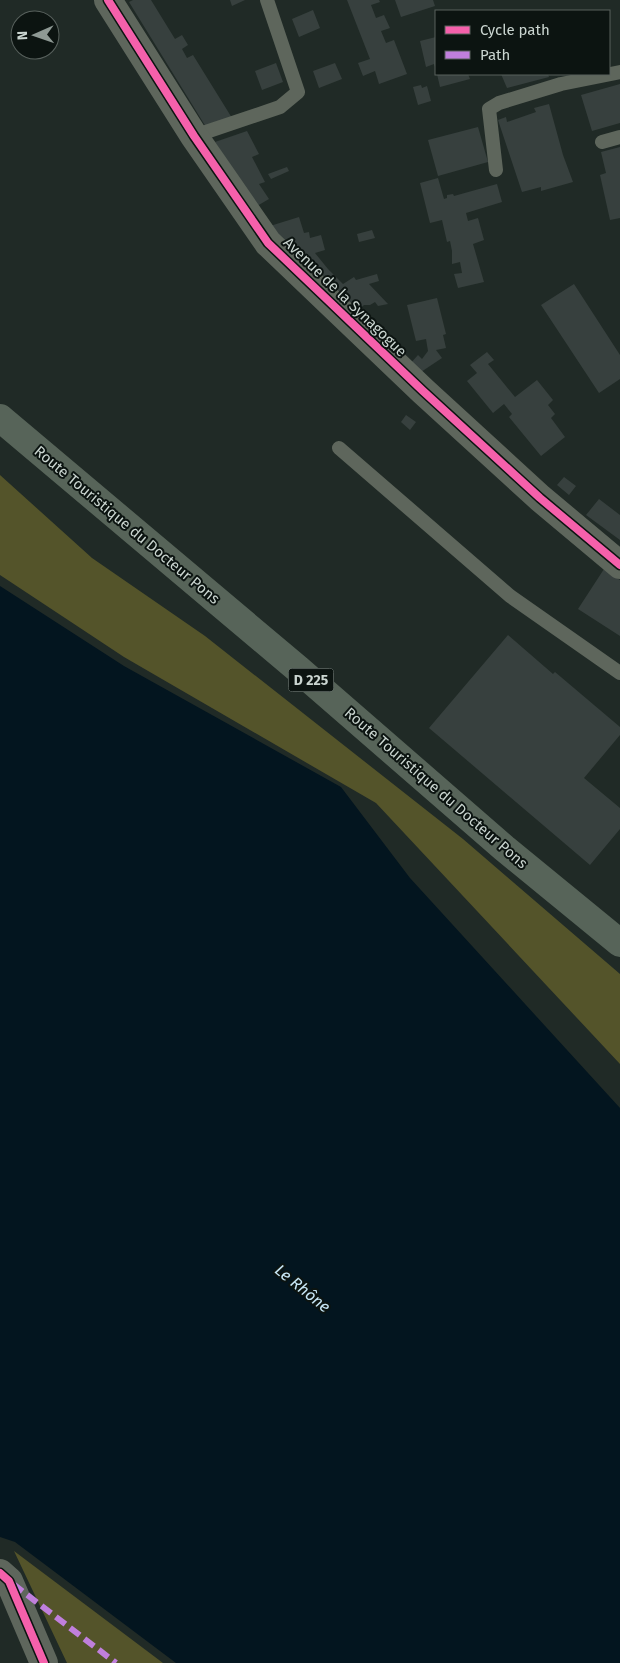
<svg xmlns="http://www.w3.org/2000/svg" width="620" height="1663" font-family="'Fira Sans',sans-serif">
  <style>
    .forest { fill: #54542a }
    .water { fill: #03151f }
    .building { fill: #37403e }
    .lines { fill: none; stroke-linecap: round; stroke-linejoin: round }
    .lane { stroke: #5e665c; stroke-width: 14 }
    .street { stroke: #5e665c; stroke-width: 28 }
    .highway { stroke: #576459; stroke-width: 28 }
    .quiet { stroke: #c07fdc; stroke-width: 6; stroke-dasharray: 12 6; stroke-linecap: butt }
    .cycleway-casing { stroke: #0c1411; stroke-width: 11 }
    .cycleway { stroke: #f560ab; stroke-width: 8 }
    .labels { text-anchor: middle; stroke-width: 4; stroke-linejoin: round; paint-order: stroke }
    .shield { fill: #0c1411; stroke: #919b97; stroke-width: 1 }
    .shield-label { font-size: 14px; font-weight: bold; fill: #cad5d0 }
    .street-label { font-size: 15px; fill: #cad5d0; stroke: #0c1411 }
    .water-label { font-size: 16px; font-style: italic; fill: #c7e6f5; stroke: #0c1411 }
  </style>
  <rect width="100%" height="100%" fill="#202a26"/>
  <path class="forest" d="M0 475 92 558 205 636 463 839 620 974V1064L376 803 124 657 0 575Z
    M14 1551 163 1663H67Z"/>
  <path class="water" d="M0 586 124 666 341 787 410 878 620 1108V1663H176L15 1542 0 1537Z"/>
  <path class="building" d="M133 0H151L175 39 182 35 188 45 182 49 187 58 193 55 232 118 206 127 129 2Z
    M230 0H245L232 6Z
    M347 0H379L380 2 371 5 376 18 384 15 390 28 381 31 386 43 394 40 407 74 379 84 375 71 363 76 358 63 370 59Z
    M395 0H433L435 6 401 17Z
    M313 10 320 28 299 37 292 19Z
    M436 37V70L434 64 426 67 420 41Z
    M276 63 283 82 262 90 255 71Z
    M335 63 342 79 319 88 313 71Z
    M437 74H468L470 79 440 87Z
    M501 74H548L549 77 507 88Z
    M620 84V123L592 131 581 95Z
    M421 85 422 88 427 86 431 101 418 105 413 87Z
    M549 104 563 155 573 182 541 191V187L522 192 498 120 506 117 507 122 536 112 534 108Z
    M478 127 488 162 438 176 428 140Z
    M247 131 259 154 252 157 265 182 259 184 269 199 257 206 215 142Z
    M620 147V218L610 220 600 175 606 173 601 152Z
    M287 167 289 171 271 179 268 174Z
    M438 178 444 199 447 198V195L453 194 454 196 497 184 502 202 466 213 468 221 478 218 484 240 473 244 484 282 458 288 454 274 462 273 460 262 452 264V251L450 241 447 242 442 220 430 223 420 183Z
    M299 217 304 233 309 232 310 238 321 235 325 250 315 253 328 269 343 284 354 277 356 280 377 274 379 281 369 284 388 304 378 306 375 302 370 305H364L357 311 285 247 270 226Z
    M372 230 375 238 359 242 357 234Z
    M574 284 620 355V379L599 393 541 305Z
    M437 298 446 334 443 335 446 348 436 350 442 358 421 372 409 365 418 355 422 359 428 351 426 339 416 341 407 305Z
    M487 352 494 360 488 364 515 397 537 380 553 400 548 405 555 414 551 418 565 437 541 456 509 417 512 414 504 404 493 413 467 381 477 373 470 365Z
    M406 415 416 422 410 430 401 422Z
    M564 477 576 486 569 495 557 485Z
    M599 499 620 515V540L586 515Z
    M604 569 620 580V636L578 609Z
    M508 635 553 674 555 672 620 727V735L584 778 620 808V829L590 865 429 728Z"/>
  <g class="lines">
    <path class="lane" d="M194 136 280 107 298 92 267 0
      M602 142 620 137
      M496 170 489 109 499 103 561 84 620 72
      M339 448 510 596 620 673"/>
    <path class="street" d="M108 0 194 136 268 243 423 391 540 498 620 565
      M0 1573 9 1581 44 1663"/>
    <path class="highway" d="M0 418 298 669 504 848 620 943"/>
    <path class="quiet" d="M13 1584 116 1663"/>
    <defs>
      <path id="cycleway" d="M108 0 194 136 268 243 423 391 540 498 620 565
        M0 1573 9 1581 44 1663"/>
    </defs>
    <use href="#cycleway" class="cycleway-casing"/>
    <use href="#cycleway" class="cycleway"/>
  </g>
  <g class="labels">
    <rect class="shield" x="288.5" y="668.5" width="45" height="23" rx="4"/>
    <g class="shield-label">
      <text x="311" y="685">D 225</text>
    </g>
    <g class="street-label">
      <text transform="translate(345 297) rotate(44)" y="5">Avenue de la Synagogue</text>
      <text transform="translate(127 525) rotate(40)" y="5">Route Touristique du Docteur Pons</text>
      <text transform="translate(436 788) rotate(41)" y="5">Route Touristique du Docteur Pons</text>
    </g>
    <g class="water-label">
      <text transform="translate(303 1288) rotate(39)" y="6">Le Rhône</text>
    </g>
  </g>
  <rect x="435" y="10" width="175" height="65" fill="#0c1411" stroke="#58615d"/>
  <rect x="445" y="26" width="25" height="8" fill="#f560ab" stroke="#58615d"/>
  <text x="480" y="35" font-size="15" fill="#cad5d0">Cycle path</text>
  <rect x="445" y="51" width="25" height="8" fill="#c07fdc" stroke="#58615d"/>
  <text x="480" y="60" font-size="15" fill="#cad5d0">Path</text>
  <g transform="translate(35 35) rotate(268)"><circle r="24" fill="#0c1411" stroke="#58615d"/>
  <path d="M0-4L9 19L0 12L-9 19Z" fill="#8e9994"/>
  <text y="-8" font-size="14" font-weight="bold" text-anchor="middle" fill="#cad5d0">N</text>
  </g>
</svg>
